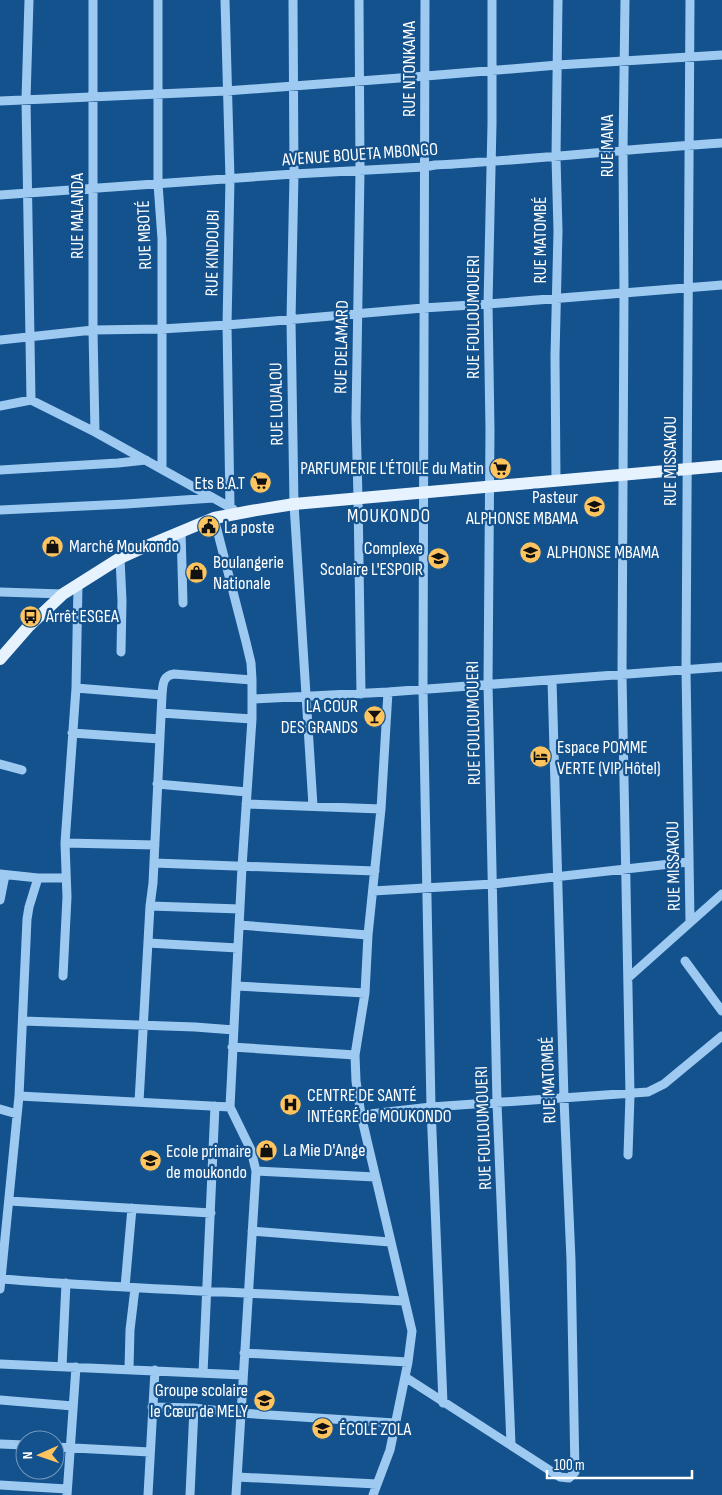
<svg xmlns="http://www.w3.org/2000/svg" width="722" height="1495" font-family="'Sofia Sans Condensed',sans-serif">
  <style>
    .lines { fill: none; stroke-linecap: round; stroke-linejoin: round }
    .minor { stroke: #9ecaf1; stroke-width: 9 }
    .major { stroke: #e7f2ff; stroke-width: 12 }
    .labels { text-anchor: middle; stroke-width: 4.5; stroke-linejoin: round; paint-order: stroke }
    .street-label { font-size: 18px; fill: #fff; stroke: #14528e }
    .poi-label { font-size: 18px; fill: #fff; stroke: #14528e; text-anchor: start }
    .neighbourhood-label { font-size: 19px; letter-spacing: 1px; fill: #fff; stroke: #14528e }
  </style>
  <rect width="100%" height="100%" fill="#14528e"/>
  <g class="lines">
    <path class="minor" d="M29 0 26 99 31 400
      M93 0V330L95 432
      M158 0V184L162 239V468
      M225 0 230 179 227 325 230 507
      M293 0 294 174 291 320 294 504 313 806
      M359 0 360 171 356 419 358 498 361 694
      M425 0 423 689 431 1107 443 1403
      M492 0V124L488 304 490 430 488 684 497 1103 511 1444
      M625 0 623 150 624 292 622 675 630 1095 628 1155
      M690 0 686 669 690 921
      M0 101 226 91 426 76 558 65 722 55
      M0 195 294 174 424 167 435 165C531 160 626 149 722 143
      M0 340 93 330 161 329 227 325 423 308 488 304 722 285
      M0 406 31 400 95 432 233 509
      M0 470 118 463 146 460
      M556 481 555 356 558 231 556 157 558 0
      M0 510 126 504 213 498
      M214 518 246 642 251 663 252 680V719L242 867 230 1107 251 1150 256 1171 236 1495
      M181 531 183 603
      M120 558 122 601 121 652
      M0 592 63 594
      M76 688 162 695
      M252 699 388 692 722 667
      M161 713 252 719
      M72 733 160 739
      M0 764 22 770
      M157 784 247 792
      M246 804 381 809
      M65 843 155 845
      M154 863 375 871
      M0 874 38 878H66
      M373 891 493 884 688 862
      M0 900 5 875
      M150 906 240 909
      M239 925 368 935
      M148 943 238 948
      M685 961 722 1011
      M63 976 67 897 65 843 76 688 78 585
      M628 978 722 894
      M236 986 365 993
      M23 1021 195 1027 234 1030
      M232 1047 355 1055
      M19 1096 230 1107
      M139 1102 150 906 153 883 162 695C163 685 162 676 174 674L252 680
      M0 1109 17 1114
      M361 1115 431 1107 648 1092 664 1084 722 1036
      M256 1171 375 1177
      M9 1201 211 1213
      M252 1231 390 1242
      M2 1279C136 1290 270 1293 404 1301
      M125 1287 132 1208
      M0 1289 19 1096 27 919 29 907 38 878
      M244 1353 408 1362
      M0 1364 243 1375
      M62 1367 66 1283
      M129 1369 130 1330 135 1288
      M203 1373 215 1106
      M405 1377 560 1477 569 1478 575 1472 571 1260 564 1099 552 680
      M0 1400 73 1406
      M152 1407 194 1408 240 1413 395 1423
      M0 1444 25 1445
      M55 1447 150 1452
      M237 1477 377 1484
      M0 1485 67 1489
      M67 1495 76 1367
      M148 1495 155 1370
      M190 1495 194 1408
      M373 1495 390 1450 408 1362 412 1331 361 1115 356 1081 355 1055 365 993 368 935 381 809 388 692"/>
    <path class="major" d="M0 659 28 627 63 594 120 558 142 548 214 518 251 511 294 504 722 466"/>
  </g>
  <defs>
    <symbol id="supermarket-disc" viewBox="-11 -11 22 22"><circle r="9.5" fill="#ffc45d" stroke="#14528e"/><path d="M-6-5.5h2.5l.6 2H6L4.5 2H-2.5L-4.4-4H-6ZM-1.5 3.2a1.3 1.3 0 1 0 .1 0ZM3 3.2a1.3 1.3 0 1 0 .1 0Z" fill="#111"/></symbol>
    <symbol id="school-disc" viewBox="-11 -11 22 22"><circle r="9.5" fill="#ffc45d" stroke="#14528e"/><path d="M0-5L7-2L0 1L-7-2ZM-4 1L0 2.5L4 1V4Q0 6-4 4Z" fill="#111"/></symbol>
    <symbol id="civic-disc" viewBox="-11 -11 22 22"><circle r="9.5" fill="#ffc45d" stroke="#14528e"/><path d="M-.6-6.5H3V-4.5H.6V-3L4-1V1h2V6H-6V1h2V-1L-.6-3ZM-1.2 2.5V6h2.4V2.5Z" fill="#111"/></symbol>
    <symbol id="shop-disc" viewBox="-11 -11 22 22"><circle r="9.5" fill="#ffc45d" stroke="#14528e"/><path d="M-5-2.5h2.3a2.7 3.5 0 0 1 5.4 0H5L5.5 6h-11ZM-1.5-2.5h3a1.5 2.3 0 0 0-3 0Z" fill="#111"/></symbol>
    <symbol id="bus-disc" viewBox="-11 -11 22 22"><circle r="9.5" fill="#ffc45d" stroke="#14528e"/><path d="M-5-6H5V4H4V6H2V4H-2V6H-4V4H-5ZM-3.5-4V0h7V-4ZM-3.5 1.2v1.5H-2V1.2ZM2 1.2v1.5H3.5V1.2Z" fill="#111"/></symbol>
    <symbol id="bar-disc" viewBox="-11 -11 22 22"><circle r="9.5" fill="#ffc45d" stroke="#14528e"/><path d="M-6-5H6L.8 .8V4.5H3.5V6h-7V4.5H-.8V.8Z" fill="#111"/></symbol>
    <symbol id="hotel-disc" viewBox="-11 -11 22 22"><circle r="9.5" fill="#ffc45d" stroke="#14528e"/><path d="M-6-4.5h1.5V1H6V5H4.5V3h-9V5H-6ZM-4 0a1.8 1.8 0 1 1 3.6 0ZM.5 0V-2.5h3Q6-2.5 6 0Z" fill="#111"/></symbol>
    <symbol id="hospital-disc" viewBox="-11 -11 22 22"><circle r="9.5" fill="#ffc45d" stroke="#14528e"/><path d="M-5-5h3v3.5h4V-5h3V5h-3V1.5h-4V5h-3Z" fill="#111"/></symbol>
  </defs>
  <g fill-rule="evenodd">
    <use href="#supermarket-disc" x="488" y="456" width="25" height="25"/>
    <use href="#supermarket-disc" x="248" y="470" width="25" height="25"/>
    <use href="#school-disc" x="582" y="494" width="25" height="25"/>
    <use href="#civic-disc" x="196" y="514" width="25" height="25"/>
    <use href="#shop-disc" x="40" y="534" width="25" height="25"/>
    <use href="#school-disc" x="518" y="540" width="25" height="25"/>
    <use href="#school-disc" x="426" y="546" width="25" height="25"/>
    <use href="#shop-disc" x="184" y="560" width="25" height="25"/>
    <use href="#bus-disc" x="18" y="604" width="25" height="25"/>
    <use href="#bar-disc" x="362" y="704" width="25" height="25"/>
    <use href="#hotel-disc" x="528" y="744" width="25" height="25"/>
    <use href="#hospital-disc" x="278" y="1092" width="25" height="25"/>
    <use href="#shop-disc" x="254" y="1138" width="25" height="25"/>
    <use href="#school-disc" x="138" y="1148" width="25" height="25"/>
    <use href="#school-disc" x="252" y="1388" width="25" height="25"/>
    <use href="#school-disc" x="310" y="1416" width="25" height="25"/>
  </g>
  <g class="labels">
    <g class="street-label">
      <text transform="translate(409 69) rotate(-90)" y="6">RUE NTONKAMA</text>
      <text transform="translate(607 146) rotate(-90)" y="6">RUE MANA</text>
      <text transform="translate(360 154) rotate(-4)" y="6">AVENUE BOUETA MBONGO</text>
      <text transform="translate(77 216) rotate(-90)" y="6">RUE MALANDA</text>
      <text transform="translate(144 235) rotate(-92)" y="6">RUE MBOTÉ</text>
      <text transform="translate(540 240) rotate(-90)" y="6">RUE MATOMBÉ</text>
      <text transform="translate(212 253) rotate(-89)" y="6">RUE KINDOUBI</text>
      <text transform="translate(473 317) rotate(-90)" y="6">RUE FOULOUMOUERI</text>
      <text transform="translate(341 347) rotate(-89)" y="6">RUE DELAMARD</text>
      <text transform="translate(276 404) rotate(-91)" y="6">RUE LOUALOU</text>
      <text transform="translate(670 461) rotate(-90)" y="6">RUE MISSAKOU</text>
      <text transform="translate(473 723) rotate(-91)" y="6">RUE FOULOUMOUERI</text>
      <text transform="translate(673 866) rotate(-91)" y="6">RUE MISSAKOU</text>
      <text transform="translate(548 1080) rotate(-92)" y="6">RUE MATOMBÉ</text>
      <text transform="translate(483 1128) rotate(-92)" y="6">RUE FOULOUMOUERI</text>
    </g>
    <g class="poi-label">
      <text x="484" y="474" text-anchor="end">PARFUMERIE L'ÉTOILE du Matin</text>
      <text x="245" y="489" text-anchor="end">Ets B.A.T</text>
      <text x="578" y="503" text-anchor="end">Pasteur<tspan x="578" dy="21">ALPHONSE MBAMA</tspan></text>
      <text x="224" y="533">La poste</text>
      <text x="69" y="552">Marché Moukondo</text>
      <text x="423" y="554" text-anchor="end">Complexe<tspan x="423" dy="21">Scolaire L'ESPOIR</tspan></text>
      <text x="547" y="558">ALPHONSE MBAMA</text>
      <text x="213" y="568">Boulangerie<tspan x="213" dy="21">Nationale</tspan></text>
      <text x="46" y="622">Arrêt ESGEA</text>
      <text x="358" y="712" text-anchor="end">LA COUR<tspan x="358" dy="21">DES GRANDS</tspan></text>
      <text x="557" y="753">Espace POMME<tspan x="557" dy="21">VERTE (VIP Hôtel)</tspan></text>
      <text x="307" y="1101">CENTRE DE SANTÉ<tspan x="307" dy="21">INTÉGRÉ de MOUKONDO</tspan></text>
      <text x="283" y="1156">La Mie D'Ange</text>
      <text x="166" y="1157">Ecole primaire<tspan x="166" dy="21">de moukondo</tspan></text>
      <text x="248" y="1396" text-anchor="end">Groupe scolaire<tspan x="248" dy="21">le Cœur de MELY</tspan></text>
      <text x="339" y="1435">ÉCOLE ZOLA</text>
    </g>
    <g class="neighbourhood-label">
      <text x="389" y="522">MOUKONDO</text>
    </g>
  </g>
  <g transform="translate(40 1455) rotate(268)"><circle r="24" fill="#14528e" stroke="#7297bb"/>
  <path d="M0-4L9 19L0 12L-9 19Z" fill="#ffc45d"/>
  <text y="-8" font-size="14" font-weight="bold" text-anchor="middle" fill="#ffffff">N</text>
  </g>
  <path d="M547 1470v8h145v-8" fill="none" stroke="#ffffff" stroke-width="2.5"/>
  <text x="554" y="1470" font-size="15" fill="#ffffff" stroke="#14528e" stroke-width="4" paint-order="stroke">100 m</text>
</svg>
